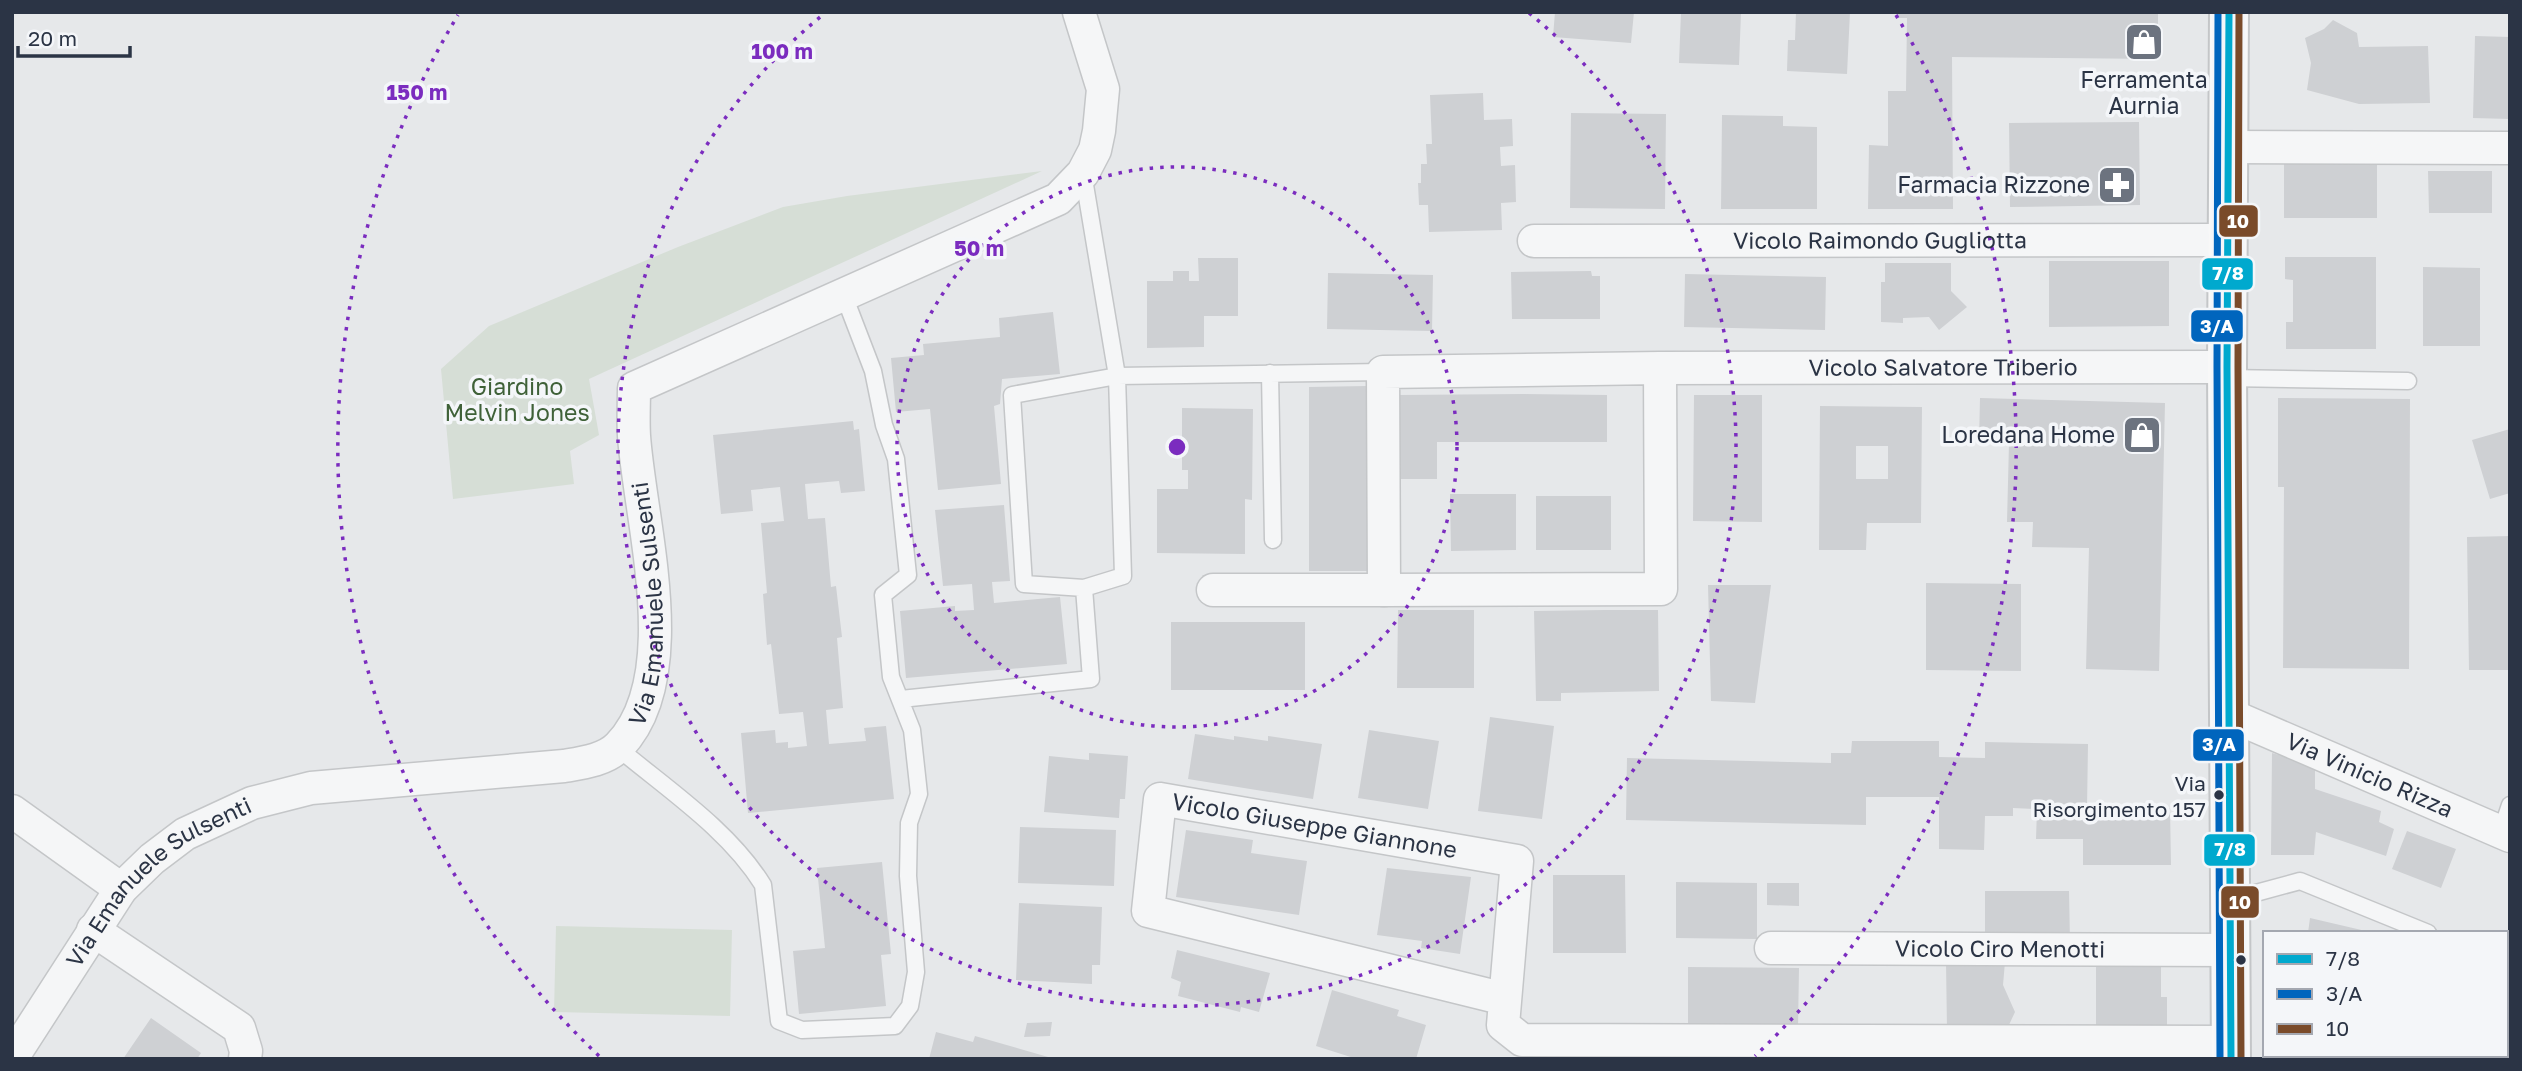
<svg xmlns="http://www.w3.org/2000/svg" width="2522" height="1071" font-family="'Golos Text',sans-serif">
  <style>
    .green { fill: #d6ded6 }
    .building { fill: #ced0d3; fill-rule: evenodd }
    .lines { fill: none; stroke-linecap: round; stroke-linejoin: round }
    .lane-casing { stroke: #c4c6c8; stroke-width: 19 }
    .street-casing { stroke: #c4c6c8; stroke-width: 35 }
    .secondary-casing { stroke: #c4c6c8; stroke-width: 42 }
    .lane { stroke: #f5f6f7; stroke-width: 16 }
    .street { stroke: #f5f6f7; stroke-width: 32 }
    .secondary { stroke: #f8f8f8; stroke-width: 38 }
    .bus-1-casing { stroke: #f4f6f9; stroke-width: 12 }
    .bus-2-casing { stroke: #f4f6f9; stroke-width: 12 }
    .bus-3-casing { stroke: #f4f6f9; stroke-width: 12 }
    .bus-1 { stroke: #00a9ce; stroke-width: 7 }
    .bus-2 { stroke: #0065bd; stroke-width: 7 }
    .bus-3 { stroke: #7a4b2a; stroke-width: 7 }
    .ring { fill: none; stroke: #7b2cbf; stroke-width: 3.5; stroke-dasharray: 3.5 7 }
    .bus-dot { fill: #2b3445; stroke: #f4f6f9; stroke-width: 2.5 }
    .labels { text-anchor: middle; stroke-width: 7; stroke-linejoin: round; paint-order: stroke }
    .bus-label { font-size: 21px; fill: #2b3445; stroke: #f4f6f9; text-anchor: end }
    .poi-label { font-size: 23px; fill: #2b3445; stroke: #f4f6f9; text-anchor: end }
    .street-label { font-size: 23px; fill: #2b3445; stroke: #f4f6f9 }
    .park-label { font-size: 23px; fill: #3f6138; stroke: #f4f6f9 }
    .centre { fill: #7b2cbf; stroke: #f4f6f9; stroke-width: 3.5 }
    .ring-label { font-size: 21px; text-anchor: middle; font-weight: bold; fill: #7b2cbf; stroke: #f4f6f9; stroke-width: 7; stroke-linejoin: round; paint-order: stroke }
    .line-badge { stroke: #f4f6f9; stroke-width: 2.5 }
    .badge-label { font-size: 19px; text-anchor: middle; font-weight: bold; fill: #fff }
  </style>
  <rect width="100%" height="100%" fill="#e6e8ea"/>
  <path class="green" d="M1042 171 589 379 599 435 570 451 574 484 453 499 441 369 489 326 678 247 783 207 847 196Z
    M556 926 732 930 730 1016 554 1012Z"/>
  <path class="building" d="M1555 12H1634L1631 43 1553 37Z
    M1681 12H1741L1739 65 1679 63Z
    M1796 12H1850L1847 74 1787 71 1788 40H1795Z
    M1898 12H2158V59L1952 57 1953 209H1868L1869 145 1888 146V91H1906L1907 18H1898Z
    M2333 20 2357 33 2359 47 2428 46 2430 103 2359 104 2307 90 2311 63 2305 38 2324 29Z
    M2475 36 2510 37V119L2473 118Z
    M1483 93 1484 120 1512 119 1513 146 1500 147 1501 166 1515 165 1516 202 1501 203 1502 230 1429 232 1428 205H1419L1418 183H1421V164H1427L1426 144H1432L1430 95Z
    M1571 113 1666 114 1665 209 1570 208Z
    M1722 115 1783 116V126L1817 127V209H1721Z
    M2139 122 2140 205 2010 207 2009 123Z
    M2377 160V218H2284V161Z
    M2428 171H2492V213H2429Z
    M2285 257H2376V349H2286V322H2293V280L2285 279Z
    M1198 258H1238V316H1204V347L1147 348V281H1173V271H1189V281H1199Z
    M2049 261H2169V326L2049 327Z
    M1885 263H1951V291L1967 307 1939 330 1929 317 1903 318V323L1881 322V282H1885Z
    M2423 267 2480 268V346H2423Z
    M1591 271 1592 276H1600V319H1512L1511 272Z
    M1328 273 1433 275 1432 331 1327 329Z
    M1685 274 1826 277 1825 330 1684 327Z
    M1053 312 1060 374 1002 379 1000 404 994 406 1001 484 938 490 930 409 896 412 891 358 924 355 923 344 1000 337 999 318Z
    M1367 386 1368 571H1309V387Z
    M1523 394 1607 395V442H1437V479H1400L1399 395Z
    M1694 395H1762V522L1693 521Z
    M1980 398 2165 403 2159 671 2086 669 2089 548 2032 547 2033 522H2007L2009 443 1979 442Z
    M2278 398 2410 399 2409 669 2283 668 2284 487H2278Z
    M1820 406 1922 407 1921 523H1867L1866 550H1819ZM1856 446H1888V479H1856Z
    M1182 408 1253 409 1252 500 1245 499V554L1157 553V489H1188V470H1182Z
    M853 421 854 430 859 429 865 491 841 493 839 481 805 484 808 519 825 518 831 587 836 586 842 637 837 638 843 708 826 710 829 744 866 741 864 728 886 726 894 799 748 813 741 733 775 730 776 743 788 742V748L807 746 803 712 779 714 771 644 767 645 763 594 767 593 761 523 784 521 780 487 751 490 753 511 721 514 713 435Z
    M2510 429V493L2490 499 2472 440Z
    M1450 494H1516V550L1451 551Z
    M1536 496H1611V550H1536Z
    M1004 505 1010 581 992 582 994 603 1060 597 1067 664 906 678 900 611 955 606V611L974 610 972 584 943 586 935 510Z
    M2510 536V670H2469L2467 537Z
    M1926 583 2021 584V671L1926 670Z
    M1708 585H1771L1755 703 1711 701Z
    M1398 610H1474V688H1397Z
    M1605 610H1658L1659 691 1561 693V701H1536L1534 611Z
    M1171 622H1305V690H1171Z
    M1490 717 1554 726 1542 819 1478 811Z
    M1369 730 1439 741 1428 809 1358 798Z
    M1195 734 1234 740V736L1268 741V736L1322 744 1313 799 1188 779Z
    M1852 741H1939V757L1985 758V742L2088 744 2087 809 2170 808 2171 865H2083V839H2036L2037 809 2013 808V816H1985L1984 850 1939 849V797H1866V825L1626 820 1627 758 1831 763V753H1851Z
    M1089 753 1128 756 1125 799H1120L1119 818 1044 812 1049 756 1089 760Z
    M2272 753 2315 766V789L2381 811 2379 822 2394 829 2386 856 2316 832 2314 855H2271Z
    M1020 827 1116 830 1114 886 1018 883Z
    M1186 830 1253 840 1251 853 1307 861 1299 915 1176 897Z
    M2407 831 2456 849 2441 888 2392 869Z
    M882 862 891 954 881 955 886 1006 799 1014 793 951 825 948 817 868Z
    M1387 868 1471 877 1460 954 1421 948 1422 941 1377 935Z
    M1553 875H1625L1626 953H1553Z
    M1676 882 1757 883V939L1676 938Z
    M1767 883H1799V906L1767 905Z
    M1985 891H2069L2070 942H1985Z
    M1019 903 1102 907 1100 965H1092V984L1016 980Z
    M2310 918 2370 932V933H2308Z
    M1177 950 1270 973 1259 1012 1241 1007 1240 1012 1178 996 1181 982 1171 978Z
    M2096 960H2161V997H2167V1031H2096Z
    M1946 962H2005L2003 985 2015 1012 2008 1027 1947 1029Z
    M1688 967 1799 968 1798 1028 1688 1027Z
    M2506 989H2510V1059H2473L2462 1056 2506 1055Z
    M1332 990 1399 1010 1397 1016 1426 1025 1416 1059H1357L1316 1046Z
    M151 1018 201 1053 197 1059H123Z
    M1052 1022 1050 1036 1024 1037 1027 1023Z
    M936 1032 973 1042 975 1036 1055 1059H929Z
    M2096 1055 2163 1056V1059H2096Z"/>
  <g class="lines">
    <defs>
      <path id="lane" d="M1270 373 1273 540
        M2227 378 2408 381
        M1084 588 1024 584 1012 395 1117 376 1383 372
        M901 699 1091 679 1084 588 1123 576 1117 376 1083 173
        M618 748C667 789 729 830 763 885L779 1021 802 1030 895 1026 910 1006 916 972 908 876 909 823 919 794 912 730 891 677 883 595 908 575 896 459 884 425 873 371 843 293
        M2501 832 2510 805
        M2230 900 2300 881 2428 933
        M2506 964 2510 966"/>
      <g id="street">
        <path d="M2228 147 2510 148"/>
        <path id="s1" d="M1534 241 2228 240"/>
        <path id="s2" d="M1660 368 1383 372 1384 590 1661 589 1660 368 2227 367"/>
        <path d="M1213 590H1384"/>
        <path id="s3" d="M2230 715 2510 836"/>
        <path d="M12 811 121 889"/>
        <path d="M93 930 239 1028 246 1051 245 1059"/>
        <path id="s4" d="M1771 948 2230 950"/>
        <path id="s5" d="M1505 999 1148 911 1160 799 1517 861 1503 1025 1522 1040 2230 1042"/>
        <path id="s6" d="M12 1058 121 889 152 859 185 834 252 803 311 788 564 766C582 763 606 760 619 746 686 677 640 522 634 436 633 420 634 403 634 388L1058 199 1083 173 1095 150 1099 131 1103 89 1079 12"/>
      </g>
      <path id="secondary" d="M2229 12 2227 367 2231 1059"/>
    </defs>
    <use href="#lane" class="lane-casing"/>
    <use href="#street" class="street-casing"/>
    <use href="#secondary" class="secondary-casing"/>
    <use href="#lane" class="lane"/>
    <use href="#street" class="street"/>
    <use href="#secondary" class="secondary"/>
    <defs>
      <path id="bus-1" d="M2229 12 2227 367 2231 1059"/>
      <path id="bus-2" d="M2218 12 2217 367 2220 1059"/>
      <path id="bus-3" d="M2239 12 2238 367 2241 1059"/>
    </defs>
    <use href="#bus-1" class="bus-1-casing"/>
    <use href="#bus-2" class="bus-2-casing"/>
    <use href="#bus-3" class="bus-3-casing"/>
    <use href="#bus-1" class="bus-1"/>
    <use href="#bus-2" class="bus-2"/>
    <use href="#bus-3" class="bus-3"/>
  </g>
  <g class="ring">
    <circle cx="1177" cy="447" r="280"/>
    <path d="M1529 13A559 559 0 1 1 825 13"/>
    <path d="M599 1056A839 839 0 0 1 458 15M1896 15A839 839 0 0 1 1755 1056"/>
  </g>
  <defs>
    <symbol id="shop-square" viewBox="-11 -11 22 22"><rect x="-9" y="-9" width="18" height="18" rx="4" fill="#6c737f" stroke="#f4f6f9"/><path d="M-5-2.5h2.3a2.7 3.5 0 0 1 5.4 0H5L5.5 6h-11ZM-1.5-2.5h3a1.5 2.3 0 0 0-3 0Z" fill="#fff"/></symbol>
    <symbol id="pharmacy-square" viewBox="-11 -11 22 22"><rect x="-9" y="-9" width="18" height="18" rx="4" fill="#6c737f" stroke="#f4f6f9"/><path d="M-2-6h4v4h4v4h-4v4h-4v-4h-4v-4h4Z" fill="#fff"/></symbol>
  </defs>
  <g fill-rule="evenodd">
    <use href="#shop-square" x="2122" y="20" width="44" height="44"/>
    <use href="#pharmacy-square" x="2095" y="163" width="44" height="44"/>
    <use href="#shop-square" x="2120" y="413" width="44" height="44"/>
  </g>
  <g class="bus-dot">
    <circle cx="2219" cy="795" r="6"/>
    <circle cx="2241" cy="960" r="6"/>
  </g>
  <g class="labels">
    <g class="bus-label">
      <text x="2206" y="791">Via<tspan x="2206" dy="26">Risorgimento 157</tspan></text>
    </g>
    <g class="poi-label">
      <text x="2144" y="88" text-anchor="middle">Ferramenta<tspan x="2144" dy="26">Aurnia</tspan></text>
      <text x="2090" y="193">Farmacia Rizzone</text>
      <text x="2115" y="443">Loredana Home</text>
    </g>
    <g class="street-label">
      <text dy="8" stroke="none"><textPath href="#s1" startOffset="346">Vicolo Raimondo Gugliotta</textPath></text>
      <text dy="8" stroke="none"><textPath href="#s2" startOffset="1276">Vicolo Salvatore Triberio</textPath></text>
      <text dy="8" stroke="none"><textPath href="#s6" startOffset="884">Via Emanuele Sulsenti</textPath></text>
      <text dy="8" stroke="none"><textPath href="#s3" startOffset="152">Via Vinicio Rizza</textPath></text>
      <text dy="8" stroke="none"><textPath href="#s5" startOffset="637">Vicolo Giuseppe Giannone</textPath></text>
      <text dy="8" stroke="none"><textPath href="#s6" startOffset="234">Via Emanuele Sulsenti</textPath></text>
      <text dy="8" stroke="none"><textPath href="#s4" startOffset="229">Vicolo Ciro Menotti</textPath></text>
    </g>
    <g class="park-label">
      <text x="517" y="395">Giardino<tspan x="517" dy="26">Melvin Jones</tspan></text>
    </g>
  </g>
  <circle cx="1177" cy="447" r="10" class="centre"/>
  <g class="ring-label">
    <text x="782" y="59">100 m</text>
    <text x="417" y="100">150 m</text>
    <text x="979" y="256">50 m</text>
  </g>
  <g class="line-badge">
    <rect x="2218" y="204" width="41" height="34" rx="7" fill="#7a4b2a"/>
    <rect x="2201" y="257" width="53" height="34" rx="7" fill="#00a9ce"/>
    <rect x="2190" y="309" width="54" height="34" rx="7" fill="#0065bd"/>
    <rect x="2192" y="728" width="53" height="34" rx="7" fill="#0065bd"/>
    <rect x="2203" y="833" width="53" height="34" rx="7" fill="#00a9ce"/>
    <rect x="2220" y="885" width="40" height="34" rx="7" fill="#7a4b2a"/>
  </g>
  <g class="badge-label">
    <text x="2238" y="228">10</text>
    <text x="2228" y="280">7/8</text>
    <text x="2217" y="333">3/A</text>
    <text x="2219" y="751">3/A</text>
    <text x="2230" y="856">7/8</text>
    <text x="2240" y="909">10</text>
  </g>
  <rect width="2522" height="1071" fill="none" stroke="#2b3445" stroke-width="28"/>
  <rect x="2263" y="931" width="245" height="126" fill="#f4f6f9" stroke="#a4a8b1" stroke-width="2"/>
  <rect x="2277" y="954" width="35" height="10" fill="#00a9ce" stroke="#a4a8b1" stroke-width="2"/>
  <text x="2326" y="966" font-size="21" fill="#2b3445">7/8</text>
  <rect x="2277" y="989" width="35" height="10" fill="#0065bd" stroke="#a4a8b1" stroke-width="2"/>
  <text x="2326" y="1001" font-size="21" fill="#2b3445">3/A</text>
  <rect x="2277" y="1024" width="35" height="10" fill="#7a4b2a" stroke="#a4a8b1" stroke-width="2"/>
  <text x="2326" y="1036" font-size="21" fill="#2b3445">10</text>
  <path d="M18 46v10h112v-10" fill="none" stroke="#2b3445" stroke-width="3.5"/>
  <text x="28" y="46" font-size="21" fill="#2b3445" stroke="#f4f6f9" stroke-width="5" paint-order="stroke">20 m</text>
</svg>
